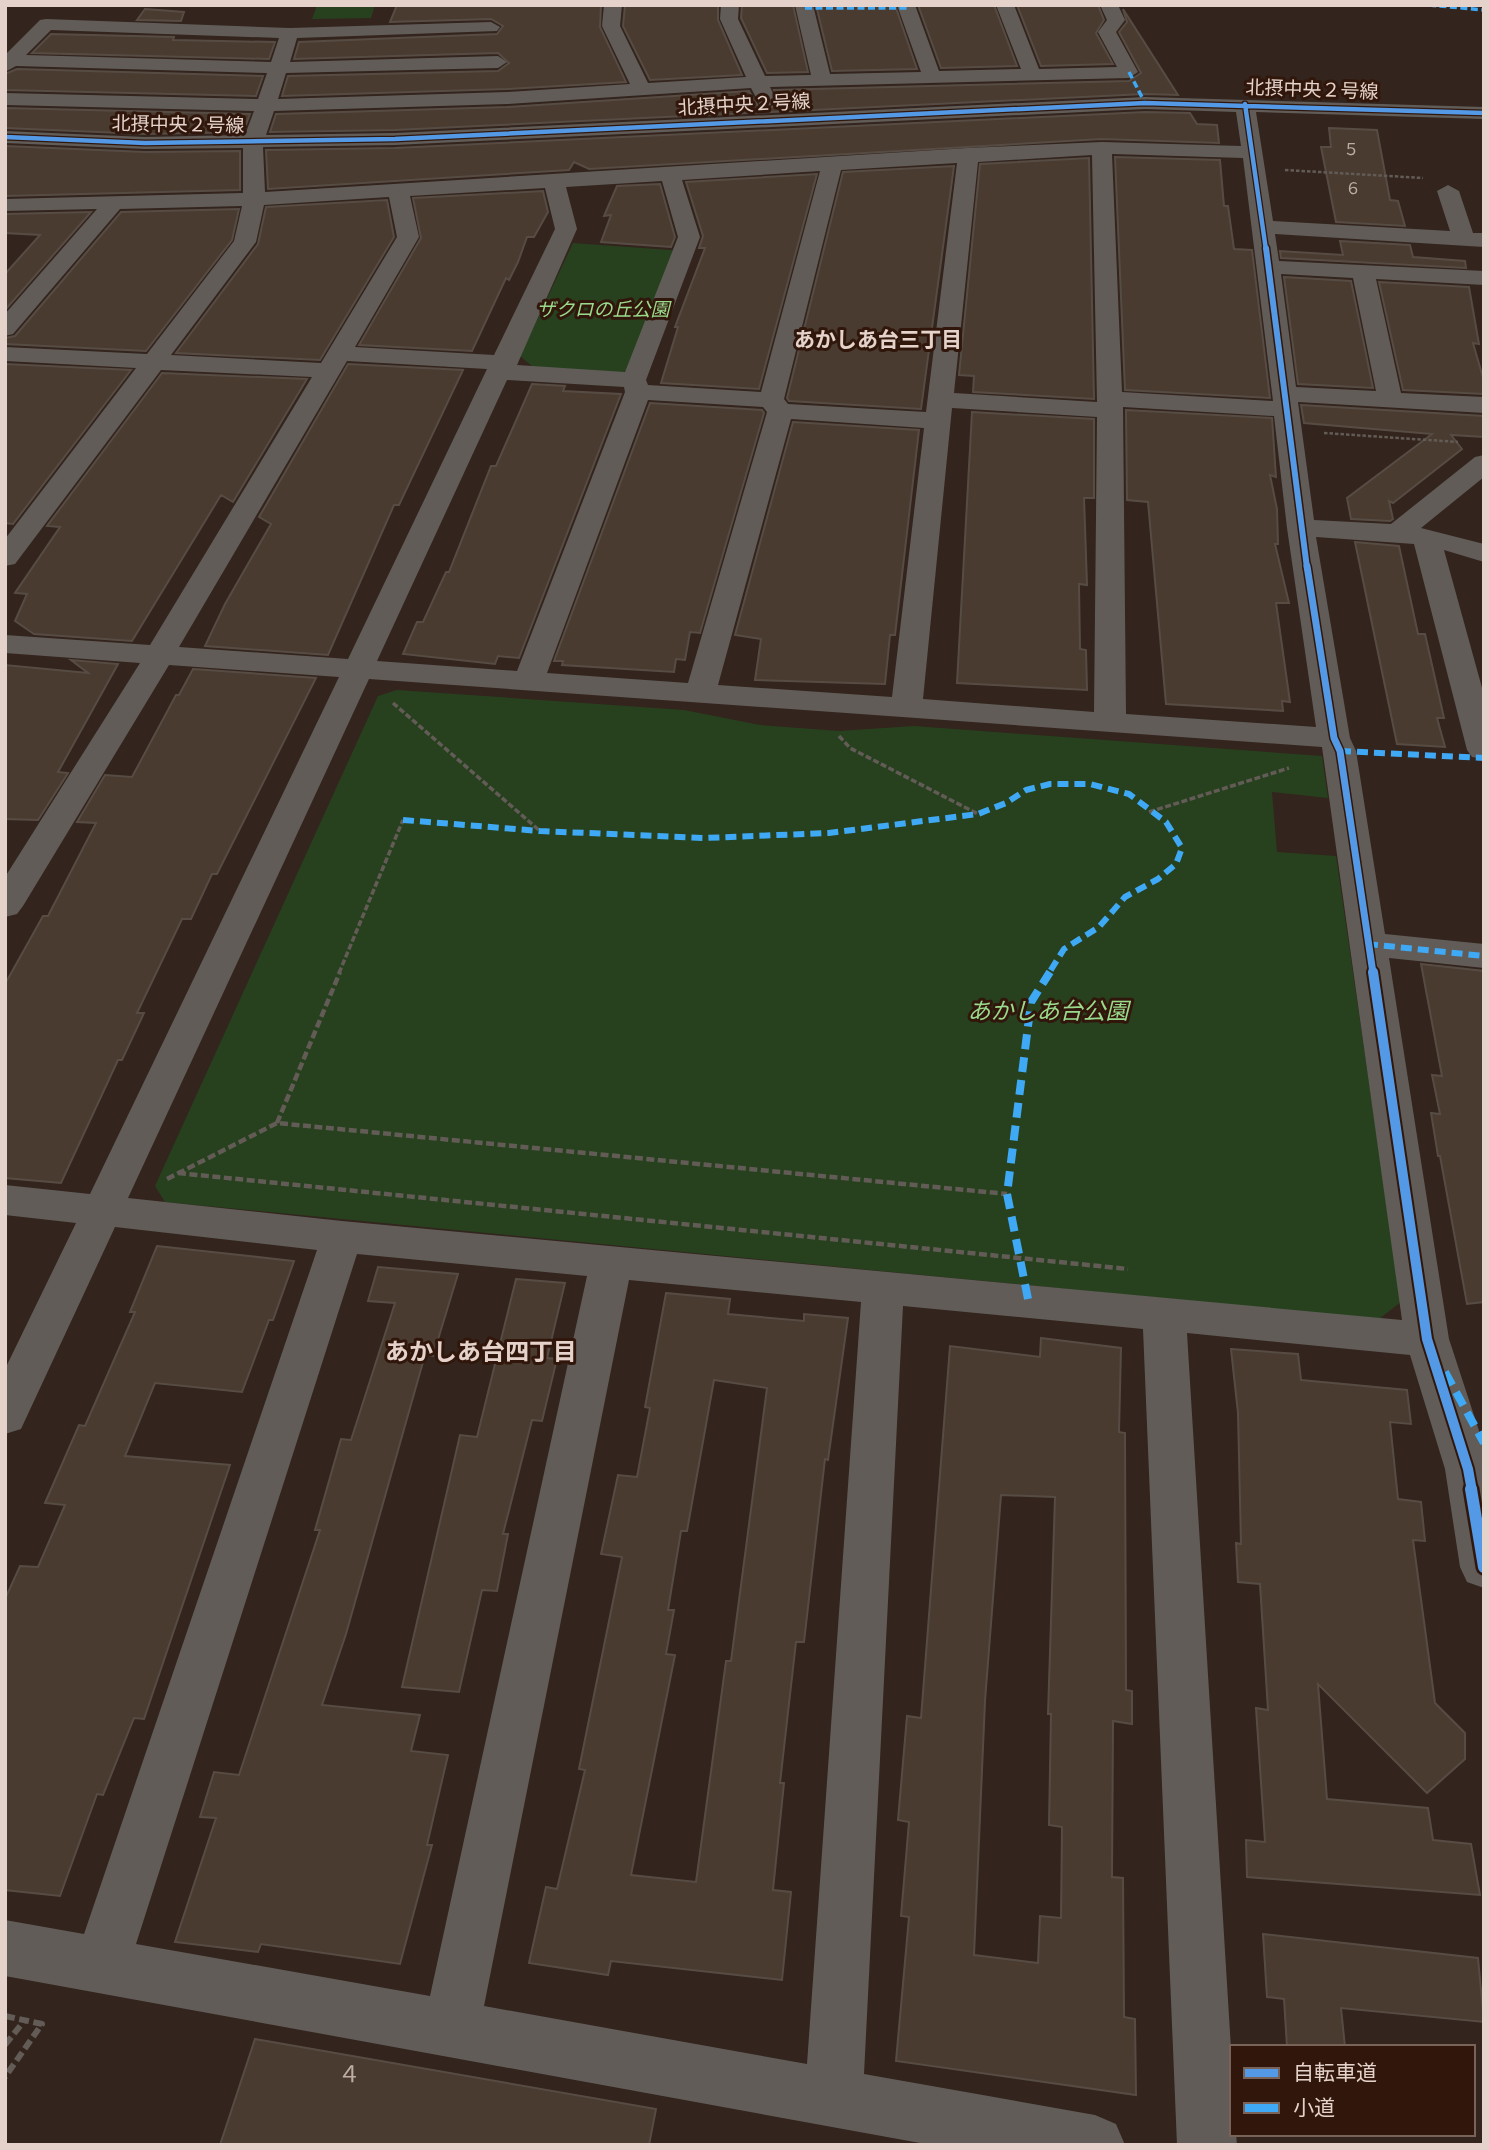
<svg xmlns="http://www.w3.org/2000/svg" width="1489" height="2150" font-family="'IBM Plex Serif','Noto Sans JP',serif">
  <style>
    .green { fill: #27411e }
    .building { fill: #493b2f; stroke: #574c44; stroke-width: 2; fill-rule: evenodd }
    .lines { fill: none; stroke-linecap: round; stroke-linejoin: round }
    .path-far3 { stroke: #625b56; stroke-width: 2.5; stroke-dasharray: 3.5 2; stroke-linecap: butt }
    .path-far2 { stroke: #625b56; stroke-width: 3.5; stroke-dasharray: 6 2.5; stroke-linecap: butt }
    .path-far1 { stroke: #625b56; stroke-width: 4.5; stroke-dasharray: 8 3.5; stroke-linecap: butt }
    .path { stroke: #625b56; stroke-width: 6; stroke-dasharray: 10 4.5; stroke-linecap: butt }
    .minor { fill: #615c58; fill-rule: evenodd }
    .quiet-far2 { stroke: #3fa9f5; stroke-width: 3.5; stroke-dasharray: 7 3.5; stroke-linecap: butt }
    .quiet-far1 { stroke: #3fa9f5; stroke-width: 6; stroke-dasharray: 11 6; stroke-linecap: butt }
    .quiet { stroke: #3fa9f5; stroke-width: 8; stroke-dasharray: 15 8; stroke-linecap: butt }
    .cycleway-far4-casing { stroke: #31170b; stroke-width: 7 }
    .cycleway-far3-casing { stroke: #31170b; stroke-width: 9 }
    .cycleway-far2-casing { stroke: #31170b; stroke-width: 10 }
    .cycleway-far1-casing { stroke: #31170b; stroke-width: 14 }
    .cycleway-casing { stroke: #31170b; stroke-width: 17 }
    .cycleway-far4 { stroke: #5399e6; stroke-width: 4.5 }
    .cycleway-far3 { stroke: #5399e6; stroke-width: 6 }
    .cycleway-far2 { stroke: #5399e6; stroke-width: 7 }
    .cycleway-far1 { stroke: #5399e6; stroke-width: 10 }
    .cycleway { stroke: #5399e6; stroke-width: 12 }
    .labels { text-anchor: middle; stroke-width: 6; stroke-linejoin: round; paint-order: stroke }
    .far-number-label { font-size: 16px; fill: #beada4 }
    .far-street-label { font-size: 19px; fill: #e5d3cb; stroke: #31170b }
    .far-park-label { font-size: 19px; font-style: italic; fill: #99da8c; stroke: #31170b }
    .far-neighbourhood-label { font-size: 21px; font-weight: bold; fill: #e5d3cb; stroke: #31170b }
    .park-label { font-size: 23px; font-style: italic; fill: #99da8c; stroke: #31170b }
    .near-number-label { font-size: 23px; fill: #beada4 }
    .neighbourhood-label { font-size: 24px; font-weight: bold; fill: #e5d3cb; stroke: #31170b }
  </style>
  <rect width="100%" height="100%" fill="#33241d"/>
  <path class="green" d="M317 5H375L371 18 312 19Z
    M573 243 684 251 641 366 620 373 533 367 520 356Z
    M397 690 684 710 760 725 839 731 914 726 1322 756 1328 798 1272 792 1277 852 1336 856 1401 1302 1379 1319 165 1202 155 1186 378 696Z"/>
  <path class="building" d="M397 5H601L600 27 626 82 507 89 282 96 288 76 498 71 509 63 498 53 294 59 299 42 497 34 503 26 491 19 390 22Z
    M625 5H718V20L742 75 650 80 623 26Z
    M742 5H793L808 72 767 73 741 18Z
    M816 5H895L917 69 832 71Z
    M918 5H994L1017 66 941 68Z
    M1017 5H1098L1104 20 1096 33 1113 64 1041 66Z
    M145 9 184 12 181 21 137 20Z
    M1123 9 1178 95 1145 94 395 130 270 132 276 114 507 107 749 91 758 106 766 110 780 102 774 90 1129 81 1141 73 1119 32 1127 22Z
    M51 34 174 37 173 40 275 42 269 59 32 53Z
    M17 69 263 76 256 96 5 90V74Z
    M5 108 250 114 243 132 145 134 5 128Z
    M1145 112 1190 113 1197 124 1217 125 1219 143 1102 139 589 169 574 162 569 170 268 189 266 150 395 148Z
    M1329 128 1377 130 1390 200 1398 201 1405 226 1336 222 1321 147H1331Z
    M5 146 145 152 240 151V190L5 196Z
    M1115 157 1220 160 1224 206H1228L1234 249 1252 250 1270 398 1125 390Z
    M1089 158 1094 399 973 392 974 376 959 375 980 164Z
    M954 166 921 409 789 401 787 398 843 172Z
    M817 174 759 389 661 383 678 327H675L705 248H699L703 236 686 182Z
    M660 184 675 237 671 247 601 242 611 215 604 216 617 186Z
    M543 191 548 212 534 237H527L518 262 509 280 506 278 472 351 359 345 421 238 413 198Z
    M387 200 394 237 320 360 176 353 258 244 266 207Z
    M239 209 232 240 146 351 5 344V338L15 336 121 212Z
    M91 212 5 310V274L40 235 5 233V214Z
    M1340 241 1410 245 1413 257 1465 261 1466 268 1281 258 1280 251 1343 255Z
    M1284 277 1351 281 1373 388 1298 384Z
    M1379 282 1469 287 1479 344 1473 343 1484 381V394L1403 390Z
    M5 364 131 370 13 524 5 523Z
    M348 364 463 370 399 505H394L328 655 205 646 225 604 271 524 259 517Z
    M162 373 307 379 233 502 221 495 132 641 34 634 15 621 27 594 15 593 60 527 47 526Z
    M532 384 565 386 563 391 621 394 519 658 498 656 495 664 403 654 417 622H423L446 572H449L491 466H496Z
    M650 403 762 410 764 413 700 633 690 632 685 660 676 659 674 672 562 665 563 661H554Z
    M1301 405 1484 416V437L1451 435 1462 449 1393 503 1389 501 1393 519 1390 521 1351 519 1347 498 1432 434 1304 423Z
    M1126 410 1272 418 1276 477 1270 475 1277 509 1278 544H1275L1289 603H1276L1290 702 1282 701 1283 711 1166 704 1148 502 1127 500Z
    M972 412 1094 419V498H1084L1087 585 1079 584 1080 649 1086 650 1087 690 957 683Z
    M793 422 919 430 895 635H890L885 684 755 680 761 639 735 635Z
    M1355 542 1399 546 1418 634H1425L1444 718H1437L1445 747 1397 744Z
    M71 660 118 664 58 772 68 773 38 820 5 819V665L88 673Z
    M193 669 316 678 217 874H212L191 919H182L137 1013H144L122 1060H118L61 1183 5 1178V984L43 916H48L96 823 77 822 105 775 132 777 176 695H179Z
    M1421 964 1484 971V1302L1467 1304 1440 1156H1438L1431 1113 1440 1114 1432 1075 1442 1076Z
    M157 1246 294 1261 273 1320H269L242 1392 155 1383 125 1456 230 1465 144 1719 134 1718 103 1795 97 1794 60 1896 5 1890V1599L20 1566 38 1567 65 1505 45 1503 79 1425 85 1426 135 1312H130Z
    M378 1267 458 1274 433 1356 425 1355 346 1634 322 1705 420 1715 411 1751 448 1755 427 1845H432L400 1964 261 1944 258 1952 175 1942 216 1818 200 1817 214 1772 239 1775 320 1530H315L341 1439 351 1440 395 1303 368 1301Z
    M516 1279 565 1283 547 1358 557 1359 542 1421 532 1420 503 1534H508L497 1591 482 1590 459 1692 402 1687 460 1435 477 1437Z
    M666 1293 730 1299 728 1314 804 1321V1314L848 1318 828 1460 825 1459 804 1642H796L780 1783H784L773 1890 791 1892 782 1980 611 1961 608 1975 529 1963 546 1887 557 1889 585 1770 579 1769 622 1557 601 1554 618 1475 637 1477 650 1408 645 1407ZM714 1380 767 1388 731 1661H726L696 1882 631 1875 675 1655 666 1654 674 1610H668L681 1531H687Z
    M1041 1338 1121 1348 1119 1432 1125 1433 1126 1690 1132 1691V1724L1113 1721 1112 1877 1123 1878 1124 2017 1135 2019 1136 2095 896 2061 909 1917 901 1916 909 1822 898 1820 907 1716 921 1718 950 1346 1040 1357ZM1001 1495 1055 1497 1048 1714H1051L1049 1825 1062 1827 1061 1918 1040 1916 1038 1963 974 1955 985 1701Z
    M1231 1349 1298 1354 1301 1380 1407 1390 1411 1424 1390 1422 1398 1499 1421 1502 1425 1541 1413 1540 1435 1703 1465 1733V1759L1427 1793 1318 1684 1327 1799 1428 1808 1433 1840 1471 1844 1480 1895 1247 1877 1246 1840 1265 1842 1256 1708 1268 1710 1260 1584 1238 1582 1236 1543 1241 1544 1238 1413Z
    M1263 1934 1478 1958 1484 2022 1341 2008 1345 2047H1287L1284 1999 1267 1997Z
    M255 2039 656 2109 649 2145H220Z"/>
  <g class="lines">
    <path class="path-far3" d="M1285 170 1423 178
      M1324 433 1458 442"/>
    <path class="path-far2" d="M393 703 540 831
      M839 736 850 748 978 814
      M1149 812 1289 768
      M339 973 403 820"/>
    <path class="path-far1" d="M277 1123 340 972
      M178 1173 1128 1269
      M167 1179 277 1123 1007 1194"/>
    <path class="path" d="M5 2016 42 2024 5 2077
      M5 2045 24 2021"/>
    <path class="minor" d="M604 5H622L620 26 648 83 746 77 720 19 721 5H739L738 19 765 76 811 75 795 5H813L830 74 921 72 897 5H915L939 71 1021 69 996 5H1014L1039 69 1117 67 1098 32 1107 20 1100 5H1118L1125 20 1116 32 1138 72 1129 78 770 87 777 101 767 107 760 105 751 88 507 104 274 111 266 135 395 133 1145 97 1484 107V119L1256 112 1273 221 1450 231 1437 191 1448 185 1459 191 1473 233H1484V247L1275 234 1279 261 1484 271V285L1376 279 1401 393 1484 397V413L1298 402 1314 520 1391 524 1475 457 1484 455V477L1421 528 1484 544V562L1444 550 1484 695V759L1472 757 1467 750 1414 544 1316 537 1350 738 1356 751 1385 934 1484 944V968L1389 958 1449 1339 1484 1446V1588L1467 1582 1460 1567 1445 1469 1410 1355 1187 1333 1232 2065V2134H1236L1237 2145H1177L1143 1329 903 1306 864 2074 1095 2115 1116 2124 1125 2145H931L5 1976V1920L84 1934 317 1250 115 1227 21 1429 5 1434V1369L76 1223 5 1215V1185L90 1194 339 677 169 665 23 906 17 914 5 917V877L140 663 5 653V635L150 645 312 377 161 370 15 564 5 566V539L136 368 5 361V347L147 354 234 241 242 206 120 209 13 334 5 336V314L97 209 5 211V199L243 193V148L145 149 5 143V131L145 137 245 135 254 111 5 105V93L258 99 267 73 16 66 5 72V55L40 20 46 19 290 28 491 22 500 27 497 31 297 38 290 62 498 56 507 62 498 68 286 73 278 99 507 92 630 84 602 26ZM51 30 279 38 271 62 26 55ZM1145 109 1236 112 1241 146 1102 142 968 148 265 192 263 147 395 145ZM1112 154 1243 158 1273 401 1122 392ZM1092 155 1097 402 954 393 978 162ZM957 163 926 412 788 404 784 399 841 170ZM820 171 761 392 648 385 646 380 700 237 682 180ZM662 181 678 237 625 372 517 365 577 229 566 187ZM545 188 555 229 494 355 355 347 419 237 410 196ZM389 197 397 237 321 363 171 355 256 242 264 205ZM1281 274 1353 278 1376 391 1296 387ZM347 361 487 369 348 659 179 647ZM507 380 624 387 625 392 517 671 377 661ZM648 400 763 407 767 412 688 683 547 673ZM1123 407 1274 416 1287 528 1316 727 1126 714ZM952 408 1097 417 1094 712 923 699ZM791 419 924 428 892 697 718 685ZM369 679 1322 747 1402 1320 342 1221 128 1198ZM357 1254 587 1276 430 1996 136 1944ZM629 1280 861 1302 807 2064 484 2006Z"/>
    <path class="quiet-far2" d="M1429 5 1484 10
      M805 8H908
      M1129 72 1145 103"/>
    <path class="quiet-far1" d="M1340 751 1484 758
      M403 820 540 831 704 838 829 833 978 814 1006 803 1026 790 1050 784H1090L1129 794 1166 822 1182 848 1176 864 1158 879 1125 897 1099 927 1064 949 1049 973
      M1367 944 1484 956"/>
    <path class="quiet" d="M1028 1299 1007 1194 1031 1002 1050 972
      M1445 1372 1484 1443"/>
    <defs>
      <path id="cycleway-far4" d="M1245 104 1266 250
        M5 137 145 143 395 139 1145 103 1484 113"/>
      <path id="cycleway-far3" d="M1266 248 1307 568"/>
      <path id="cycleway-far2" d="M1307 566 1334 738 1340 751 1373 973"/>
      <path id="cycleway-far1" d="M1373 972 1427 1339 1468 1469 1472 1491"/>
      <path id="cycleway" d="M1471 1489 1484 1567"/>
    </defs>
    <use href="#cycleway-far4" class="cycleway-far4-casing"/>
    <use href="#cycleway-far3" class="cycleway-far3-casing"/>
    <use href="#cycleway-far2" class="cycleway-far2-casing"/>
    <use href="#cycleway-far1" class="cycleway-far1-casing"/>
    <use href="#cycleway" class="cycleway-casing"/>
    <use href="#cycleway-far4" class="cycleway-far4"/>
    <use href="#cycleway-far3" class="cycleway-far3"/>
    <use href="#cycleway-far2" class="cycleway-far2"/>
    <use href="#cycleway-far1" class="cycleway-far1"/>
    <use href="#cycleway" class="cycleway"/>
  </g>
  <g class="labels">
    <g class="far-number-label">
      <text x="1351" y="155">５</text>
      <text x="1353" y="194">６</text>
    </g>
    <g class="far-street-label">
      <text transform="translate(1312 89) rotate(2)" y="7">北摂中央２号線</text>
      <text transform="translate(744 104) rotate(-3)" y="7">北摂中央２号線</text>
      <text transform="translate(178 124) rotate(1)" y="7">北摂中央２号線</text>
    </g>
    <g class="far-park-label">
      <text x="603" y="316">ザクロの丘公園</text>
    </g>
    <g class="far-neighbourhood-label">
      <text x="878" y="347">あかしあ台三丁目</text>
    </g>
    <g class="park-label">
      <text x="1048" y="1019">あかしあ台公園</text>
    </g>
    <g class="near-number-label">
      <text x="349" y="2082">４</text>
    </g>
    <g class="neighbourhood-label">
      <text x="481" y="1360">あかしあ台四丁目</text>
    </g>
  </g>
  <rect width="1489" height="2150" fill="none" stroke="#e5d3cb" stroke-width="14"/>
  <rect x="1230" y="2045" width="245" height="91" fill="#31170b" stroke="#796258" stroke-width="2"/>
  <rect x="1244" y="2068" width="35" height="10" fill="#5399e6" stroke="#796258" stroke-width="2"/>
  <text x="1293" y="2080" font-size="21" fill="#e5d3cb">自転車道</text>
  <rect x="1244" y="2103" width="35" height="10" fill="#3fa9f5" stroke="#796258" stroke-width="2"/>
  <text x="1293" y="2115" font-size="21" fill="#e5d3cb">小道</text>
</svg>
